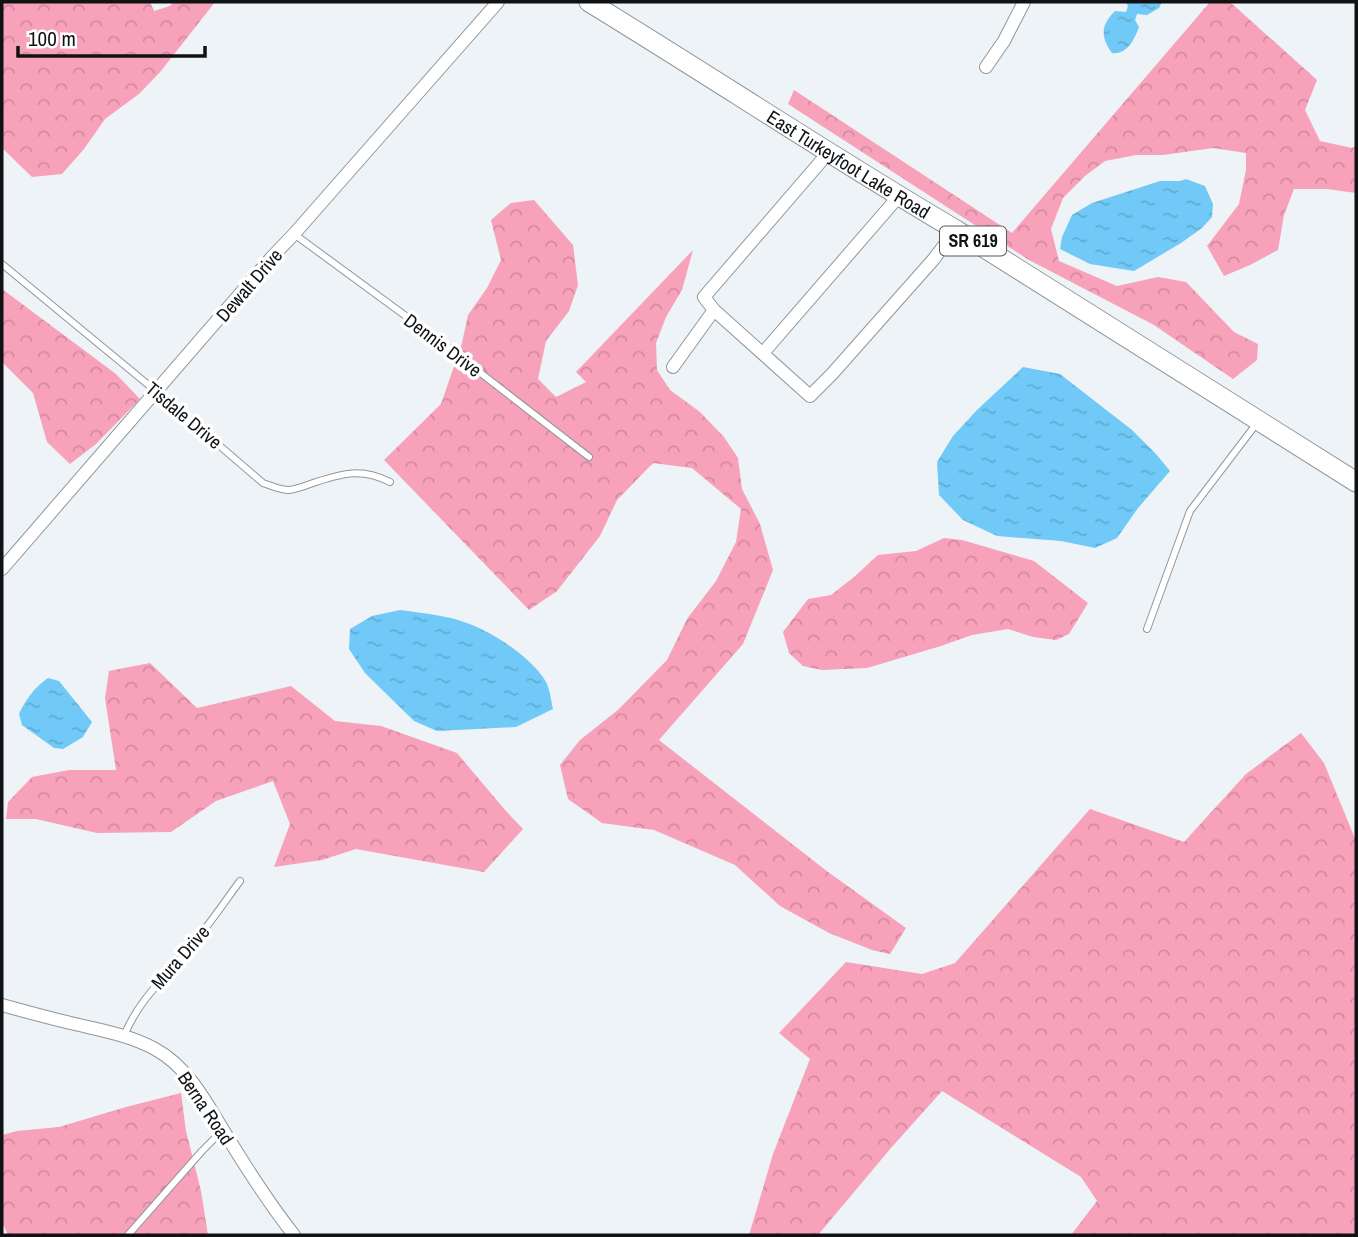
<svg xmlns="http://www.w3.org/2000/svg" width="1358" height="1237" font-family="'Archivo Narrow',sans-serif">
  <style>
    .forest { fill: url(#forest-crowns) }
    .water { fill: url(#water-ripples) }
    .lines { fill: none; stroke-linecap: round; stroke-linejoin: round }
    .service-casing { stroke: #90979a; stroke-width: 8 }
    .minor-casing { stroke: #90979a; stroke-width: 14 }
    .primary-casing { stroke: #90979a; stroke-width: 21 }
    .service { stroke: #fff; stroke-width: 6 }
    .minor { stroke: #fff; stroke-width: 12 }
    .primary { stroke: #fff; stroke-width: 19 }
    .labels { text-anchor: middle; stroke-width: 7; stroke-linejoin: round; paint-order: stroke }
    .shield { fill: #fff; stroke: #58595a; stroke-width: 2 }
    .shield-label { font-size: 18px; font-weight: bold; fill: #101214 }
    .street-label { font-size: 19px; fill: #101214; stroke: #fff }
  </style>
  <defs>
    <pattern id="forest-crowns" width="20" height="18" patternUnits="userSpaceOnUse" patternTransform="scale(1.75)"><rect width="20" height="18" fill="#f8a1bb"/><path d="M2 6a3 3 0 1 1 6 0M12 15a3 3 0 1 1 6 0" fill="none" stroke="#d48aa0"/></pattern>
    <pattern id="water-ripples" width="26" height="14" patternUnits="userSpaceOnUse" patternTransform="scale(1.75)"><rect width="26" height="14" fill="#70c9f6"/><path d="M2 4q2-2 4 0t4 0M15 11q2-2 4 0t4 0" fill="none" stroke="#60acd2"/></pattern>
  </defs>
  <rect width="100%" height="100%" fill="#edf3f7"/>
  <path class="forest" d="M2 2H150L154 11 170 6 173 2H215L161 71 139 94 105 119 84 149 62 174 32 177 2 148Z
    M1210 2H1230L1317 80 1305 110 1320 141 1352 148 1356 146V193L1327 189H1294L1284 215 1278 250 1250 265 1224 276 1207 246 1239 204 1246 170V153L1213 148 1163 155H1136L1105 161 1085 176 1063 198 1051 229 1059 261 1117 286 1158 277 1186 282 1234 332 1258 344 1257 360 1233 379 1154 325 1029 260 788 104 794 90 1012 233Z
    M534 200 573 245 578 285 569 311 546 341 538 379 556 397 586 382 576 372 693 250 682 290 666 317 656 343 657 370 670 390 700 412 724 437 738 458 742 489 760 524 773 570 743 644 659 740 828 872 906 928 890 954 872 950 829 933 780 906 735 865 654 830 602 823 568 799 560 765 580 740 619 709 667 660 687 619 716 581 736 542 741 509 692 468 653 463 617 500 600 536 557 591 529 610 384 460 441 404 462 343 468 315 487 288 501 260 491 220 511 203Z
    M2 289 116 374 140 399 96 444 70 464 47 442 33 393 2 362Z
    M944 538 962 540 1034 561 1088 603 1069 634 1056 640 1033 637 1008 629 972 635 941 646 867 668 822 670 803 666 789 653 783 632 808 599 831 595 854 577 878 555 916 551Z
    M150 663 197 708 291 686 335 721 381 726 457 753 505 810 523 829 484 872 356 849 322 860 274 867 290 824 273 781 216 801 171 832 97 833 36 819H6L8 802 32 777 69 770H116L105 698 109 671Z
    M1301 733 1324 763 1356 841V1235H1071L1097 1201 1081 1177 942 1091 891 1148 818 1235H749L773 1154 810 1059 779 1033 846 962 922 974 955 963 1090 809 1184 842 1246 774Z
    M181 1093 186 1131 201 1191 208 1235H8L4 1226 2 1227V1135L17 1131 59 1127 126 1107Z"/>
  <path class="water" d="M1126 2H1162L1159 8 1147 15 1137 14 1135 20 1139 27C1134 40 1127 55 1112 53 1100 36 1101 25 1115 11L1126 12 1128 6Z
    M1186 179 1205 186 1213 204 1212 217 1202 228 1181 243 1134 271 1090 264 1060 249 1062 237 1072 215 1092 203 1160 181H1180Z
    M1023 367 1060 374 1132 430 1156 454 1170 471 1138 508 1117 538 1095 548 1061 541 997 536 963 520 939 495 937 462 953 436 977 410Z
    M400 610C421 613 444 615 464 622 490 630 533 658 546 682 550 690 551 700 553 709L516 727 437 731 414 721 365 673 349 649 350 629 372 616Z
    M48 678 59 681 92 722 83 737 63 749 54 748 22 725 19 714C26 699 34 688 48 678Z"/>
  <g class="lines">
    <defs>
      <path id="service" d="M294 234 433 336 589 457
        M2 264 157 392 263 483C272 486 280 490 289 490 299 489 307 485 316 482 344 473 362 468 390 482
        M1147 629 1190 511 1257 423
        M124 1036C138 1001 164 978 188 950 207 928 223 904 240 881
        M128 1235 202 1151 223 1130"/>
      <path id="minor" d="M986 67 1004 41 1024 2
        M829 152 704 297 714 310 810 396 832 374 933 260 956 230
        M763 353 899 196
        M673 367 714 310
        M2 569 272 257 294 234 498 2
        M2 1005C27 1012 53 1019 79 1025 105 1031 131 1036 155 1049 190 1068 208 1106 228 1138 249 1172 270 1205 294 1235"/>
      <g id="primary">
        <path id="s1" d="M589 2C712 77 832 157 956 230L1356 482"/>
      </g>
    </defs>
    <use href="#service" class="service-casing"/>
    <use href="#minor" class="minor-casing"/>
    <use href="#primary" class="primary-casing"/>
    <use href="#service" class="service"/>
    <use href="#minor" class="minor"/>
    <use href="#primary" class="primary"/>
  </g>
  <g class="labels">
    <rect class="shield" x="940" y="226.5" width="66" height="29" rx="5"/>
    <g class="shield-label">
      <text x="973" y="247">SR 619</text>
    </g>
    <g class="street-label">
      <text dy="7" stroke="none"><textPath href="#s1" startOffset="306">East Turkeyfoot Lake Road</textPath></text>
      <text transform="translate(249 285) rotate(-49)" y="7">Dewalt Drive</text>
      <text transform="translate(443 345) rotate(37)" y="7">Dennis Drive</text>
      <text transform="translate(184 415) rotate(40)" y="7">Tisdale Drive</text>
      <text transform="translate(180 957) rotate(-49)" y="7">Mura Drive</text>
      <text transform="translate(206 1108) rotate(56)" y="7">Berna Road</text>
    </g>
  </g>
  <rect width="1358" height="1237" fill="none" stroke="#101214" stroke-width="7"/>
  <path d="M18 46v10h187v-10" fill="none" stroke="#101214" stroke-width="3.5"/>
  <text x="28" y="46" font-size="21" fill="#101214" stroke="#ffffff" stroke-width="5" paint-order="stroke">100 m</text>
</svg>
